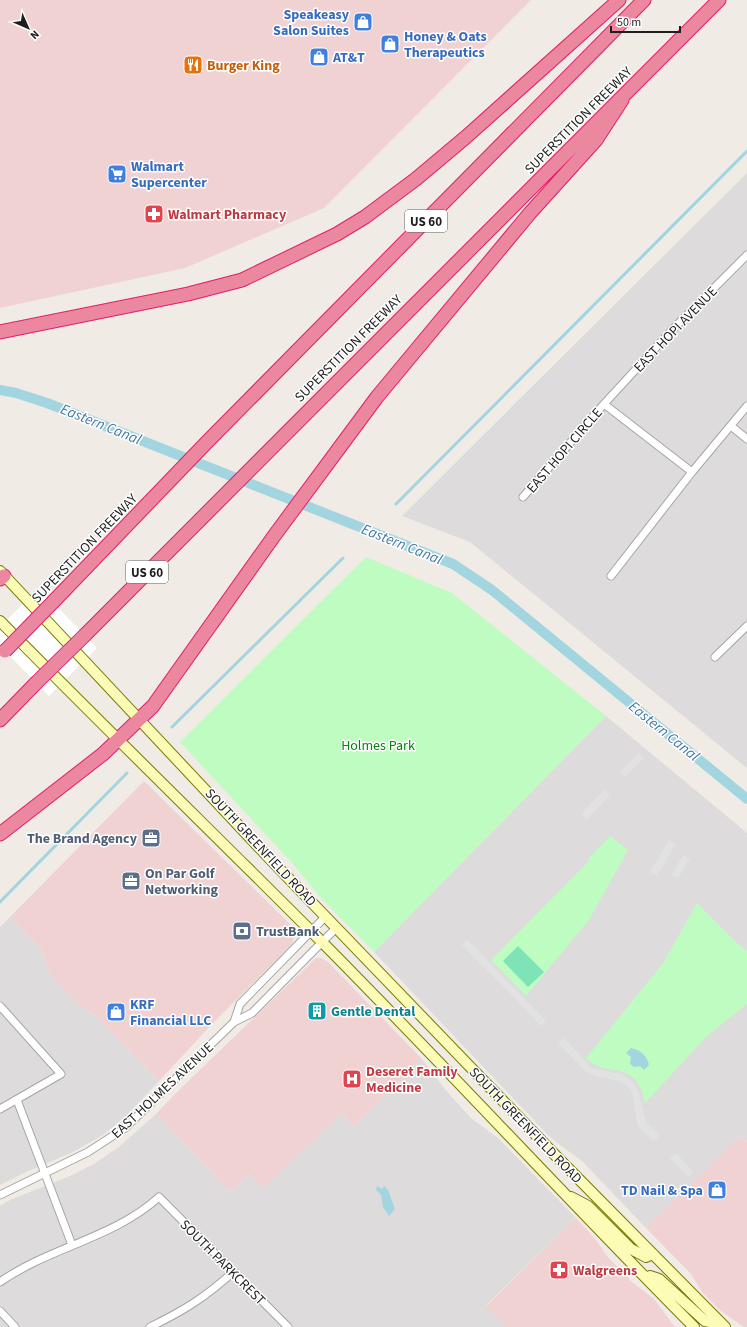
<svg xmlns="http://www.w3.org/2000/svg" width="747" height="1327" font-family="'Source Sans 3',sans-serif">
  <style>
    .residential { fill: #dddbdb }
    .commercial { fill: #f1d2d3 }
    .park { fill: #bffcc1 }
    .pitch { fill: #7ee3b6 }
    .parking { fill: #e2e2e2 }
    .water { fill: #a2d5e0 }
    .pier { fill: #fff }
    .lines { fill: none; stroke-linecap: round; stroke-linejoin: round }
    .stream { stroke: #a2d5e0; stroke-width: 3 }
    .canal { stroke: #a2d5e0; stroke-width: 10 }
    .minor-casing { stroke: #a5a5a5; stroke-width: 9 }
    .secondary-casing { stroke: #747b00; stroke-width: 12 }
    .motorway-casing { stroke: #e31c6b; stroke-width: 15 }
    .minor { stroke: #fff; stroke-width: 7 }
    .secondary { stroke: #fcfcb6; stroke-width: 10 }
    .motorway { stroke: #eb88a0; stroke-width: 13 }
    .motorway-bridge-casing { stroke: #e31c6b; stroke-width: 15; stroke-linecap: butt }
    .motorway-bridge { stroke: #eb88a0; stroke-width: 13 }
    .labels { text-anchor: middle; stroke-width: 3; stroke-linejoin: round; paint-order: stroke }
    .shield { fill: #fff; stroke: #626262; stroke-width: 1 }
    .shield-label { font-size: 13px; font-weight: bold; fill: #1e1e1e }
    .shop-label { font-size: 14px; font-weight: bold; fill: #366cbe; stroke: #fff; text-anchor: start }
    .food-label { font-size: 14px; font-weight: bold; fill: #c56008; stroke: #fff; text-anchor: start }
    .street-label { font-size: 14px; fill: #1e1e1e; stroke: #fff }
    .health-label { font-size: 14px; font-weight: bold; fill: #be3a42; stroke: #fff; text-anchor: start }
    .park-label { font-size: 14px; fill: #06830a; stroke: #fff }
    .service-label { font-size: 14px; font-weight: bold; fill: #4e5e75; stroke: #fff; text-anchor: start }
    .culture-label { font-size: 14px; font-weight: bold; fill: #0d838f; stroke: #fff; text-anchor: start }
    .water-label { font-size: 15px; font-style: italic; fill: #4177a3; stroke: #fff }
  </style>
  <rect width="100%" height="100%" fill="#f0ebe4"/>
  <path class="residential" d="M747 173V768L470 542 402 516Z
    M606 716 747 833V1142L741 1136 646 1228 583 1162 551 1138 374 952Z
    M10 917 41 948 49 973 77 1003 95 1015 159 1081 127 1115 103 1135 71 1153 28 1171 0 1185V927Z
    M422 1059 448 1093 472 1119 498 1138 576 1218 486 1305 507 1327H0V1206L10 1200 68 1177 94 1164 119 1147 156 1114 231 1192 249 1174 263 1188 341 1113 354 1126Z"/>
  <path class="commercial" d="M0 0H531L324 208 185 268 0 308Z
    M144 781 293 927 295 933 292 944 211 1025 159 1081 95 1015 77 1003 49 973 41 948 10 917Z
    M316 958H321L328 962 422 1059 354 1126 341 1113 263 1188 249 1174 231 1192 156 1114 175 1094Z
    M741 1136 747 1142V1327H744L721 1311 702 1292 691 1274 646 1228Z
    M576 1218 596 1240 607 1256 632 1282 654 1299 675 1327H507L486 1306Z"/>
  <path class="park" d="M366 557 452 593 606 716 374 952 322 899 293 864 180 742Z
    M610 836 628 850 589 920 526 996 491 960 589 861 588 859Z
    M697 903 737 943 747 951V1004L707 1036 645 1103C636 1056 607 1080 586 1058L663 963Z"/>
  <path class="pitch" d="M518 946 544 972 528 987 503 961Z"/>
  <path class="parking" d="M639 752 644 758 625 777 620 772Z
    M605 789 610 795 587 820 581 814Z
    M669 840 676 844 657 876 650 872Z
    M683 855 690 859 678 878 672 875Z
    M467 939 546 1021 541 1026 462 945Z
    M564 1038 592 1068 622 1074 636 1086 639 1093 646 1122 660 1135 654 1141 638 1126 632 1092 627 1086 619 1081 594 1076 586 1072 558 1043Z
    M676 1153 693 1172 688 1177 670 1158Z"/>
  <path class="water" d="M631 1048C641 1050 647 1056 649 1065L644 1070 640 1066 634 1067 630 1064 631 1057 626 1053Z
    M377 1186 382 1189 384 1186 388 1190 395 1209 389 1216 383 1207 381 1195 376 1190Z"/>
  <path class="pier" d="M39 588 97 648 49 696 0 646V627Z"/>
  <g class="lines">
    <path class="stream" d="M396 504 747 151
      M172 727 343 558
      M0 902 127 773"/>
    <path class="canal" d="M0 390 16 393 47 403 453 564 492 590 747 799"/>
    <defs>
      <path id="minor" d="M604 404 692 472
        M731 426 747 439
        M523 497 604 404 672 330 747 255
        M611 576 692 472 747 406
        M715 657 747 626
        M0 1006 61 1074 0 1109
        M234 1022 240 1004 326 916
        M17 1100 72 1245
        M0 1195 88 1152 125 1128 234 1022 252 1013 337 927
        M0 1282C50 1247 114 1238 159 1197L288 1327
        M0 1311 15 1327
        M150 1327C183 1311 206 1297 233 1272"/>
      <path id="secondary" d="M0 571 269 858 556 1156 725 1327
        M0 621C106 729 214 834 321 941 447 1068 568 1200 694 1327
        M571 1197 588 1206 631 1249 646 1257 653 1254
        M646 1278 650 1276 659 1279 705 1321 723 1325"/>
      <path id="motorway" d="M0 332 188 294 242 280 337 234 365 217 416 179 466 137 619 0
        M0 579 4 576
        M53 602 208 441 644 0
        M85 635 719 0
        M0 720 36 683
        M0 834 103 754 153 706 274 536 377 397 530 213 596 140 622 100"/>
    </defs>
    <use href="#minor" class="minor-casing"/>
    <use href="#secondary" class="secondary-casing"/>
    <use href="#motorway" class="motorway-casing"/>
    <use href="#minor" class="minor"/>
    <use href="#secondary" class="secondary"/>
    <use href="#motorway" class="motorway"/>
    <defs>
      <path id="motorway-bridge" d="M5 651 53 602
        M36 683 85 635"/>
    </defs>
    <use href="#motorway-bridge" class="motorway-bridge-casing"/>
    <use href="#motorway-bridge" class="motorway-bridge"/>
  </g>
  <defs>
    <symbol id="shop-square" viewBox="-11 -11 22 22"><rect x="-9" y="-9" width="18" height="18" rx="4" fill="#3f7fe0" stroke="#fff"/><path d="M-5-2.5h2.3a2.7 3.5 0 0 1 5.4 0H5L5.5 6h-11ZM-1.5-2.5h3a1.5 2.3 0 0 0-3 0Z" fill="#fff"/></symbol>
    <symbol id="restaurant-square" viewBox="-11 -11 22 22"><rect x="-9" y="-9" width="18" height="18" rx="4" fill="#e8710a" stroke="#fff"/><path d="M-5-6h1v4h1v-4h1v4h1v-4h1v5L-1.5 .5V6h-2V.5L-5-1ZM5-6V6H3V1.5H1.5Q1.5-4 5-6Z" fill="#fff"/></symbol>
    <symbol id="supermarket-square" viewBox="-11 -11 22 22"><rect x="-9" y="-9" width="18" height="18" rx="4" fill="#3f7fe0" stroke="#fff"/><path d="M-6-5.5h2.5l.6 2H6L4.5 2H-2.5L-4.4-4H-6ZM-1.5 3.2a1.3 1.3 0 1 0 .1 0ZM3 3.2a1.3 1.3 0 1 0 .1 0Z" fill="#fff"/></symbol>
    <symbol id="pharmacy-square" viewBox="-11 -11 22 22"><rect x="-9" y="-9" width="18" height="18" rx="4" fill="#e0444e" stroke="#fff"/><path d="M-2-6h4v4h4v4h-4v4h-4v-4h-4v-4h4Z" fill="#fff"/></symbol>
    <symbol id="office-square" viewBox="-11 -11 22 22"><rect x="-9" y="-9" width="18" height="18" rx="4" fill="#5c6f8a" stroke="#fff"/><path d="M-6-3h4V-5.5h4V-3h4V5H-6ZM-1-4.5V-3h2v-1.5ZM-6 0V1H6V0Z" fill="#fff"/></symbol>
    <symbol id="bank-square" viewBox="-11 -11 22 22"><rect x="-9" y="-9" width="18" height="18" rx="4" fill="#5c6f8a" stroke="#fff"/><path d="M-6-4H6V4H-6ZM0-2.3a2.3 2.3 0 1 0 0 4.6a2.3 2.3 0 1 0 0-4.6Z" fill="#fff"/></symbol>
    <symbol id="building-square" viewBox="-11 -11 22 22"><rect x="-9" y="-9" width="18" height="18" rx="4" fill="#0f9aa8" stroke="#fff"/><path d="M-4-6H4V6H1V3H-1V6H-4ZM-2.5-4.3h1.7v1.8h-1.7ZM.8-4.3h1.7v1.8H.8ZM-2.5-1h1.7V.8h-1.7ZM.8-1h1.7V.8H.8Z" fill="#fff"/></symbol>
    <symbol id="hospital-square" viewBox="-11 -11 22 22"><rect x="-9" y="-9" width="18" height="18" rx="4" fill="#e0444e" stroke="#fff"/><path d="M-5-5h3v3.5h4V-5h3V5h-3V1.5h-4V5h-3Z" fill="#fff"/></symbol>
  </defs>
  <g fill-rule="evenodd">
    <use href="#shop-square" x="352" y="11" width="22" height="22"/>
    <use href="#shop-square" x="379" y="33" width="22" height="22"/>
    <use href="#shop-square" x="308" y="46" width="22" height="22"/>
    <use href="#restaurant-square" x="182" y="54" width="22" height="22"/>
    <use href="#supermarket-square" x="106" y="163" width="22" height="22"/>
    <use href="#pharmacy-square" x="143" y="203" width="22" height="22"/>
    <use href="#office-square" x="140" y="827" width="22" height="22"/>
    <use href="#office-square" x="120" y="870" width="22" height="22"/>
    <use href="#bank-square" x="231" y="920" width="22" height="22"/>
    <use href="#building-square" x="306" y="1000" width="22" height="22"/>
    <use href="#shop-square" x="105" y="1001" width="22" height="22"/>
    <use href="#hospital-square" x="341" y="1068" width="22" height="22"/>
    <use href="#shop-square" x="706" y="1179" width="22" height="22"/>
    <use href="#pharmacy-square" x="548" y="1259" width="22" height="22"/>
  </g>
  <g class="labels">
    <g class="shield">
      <rect x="405" y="210" width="42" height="22" rx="3"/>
      <rect x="126" y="561" width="42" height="22" rx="3"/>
    </g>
    <g class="shield-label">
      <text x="426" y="226">US 60</text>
      <text x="147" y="577">US 60</text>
    </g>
    <g class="shop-label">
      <text x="349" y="19" text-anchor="end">Speakeasy<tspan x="349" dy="16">Salon Suites</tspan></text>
      <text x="404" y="41">Honey &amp; Oats<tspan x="404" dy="16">Therapeutics</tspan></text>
      <text x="333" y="62">AT&amp;T</text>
      <text x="131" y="171">Walmart<tspan x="131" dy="16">Supercenter</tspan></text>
      <text x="130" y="1009">KRF<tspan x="130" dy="16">Financial LLC</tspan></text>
      <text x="703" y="1195" text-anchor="end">TD Nail &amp; Spa</text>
    </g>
    <g class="food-label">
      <text x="207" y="70">Burger King</text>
    </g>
    <g class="street-label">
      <text transform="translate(578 120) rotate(-45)" y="5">SUPERSTITION FREEWAY</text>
      <text transform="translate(675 329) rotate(-46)" y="5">EAST HOPI AVENUE</text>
      <text transform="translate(348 348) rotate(-45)" y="5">SUPERSTITION FREEWAY</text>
      <text transform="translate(564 450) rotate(-49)" y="5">EAST HOPI CIRCLE</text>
      <text transform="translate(84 548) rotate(-46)" y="5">SUPERSTITION FREEWAY</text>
      <text transform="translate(261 847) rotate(47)" y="5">SOUTH GREENFIELD ROAD</text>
      <text transform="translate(162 1090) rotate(-43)" y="5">EAST HOLMES AVENUE</text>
      <text transform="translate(526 1125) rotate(46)" y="5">SOUTH GREENFIELD ROAD</text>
      <text transform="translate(223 1262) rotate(45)" y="5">SOUTH PARKCREST</text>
    </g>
    <g class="health-label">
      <text x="168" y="219">Walmart Pharmacy</text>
      <text x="366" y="1076">Deseret Family<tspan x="366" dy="16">Medicine</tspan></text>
      <text x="573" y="1275">Walgreens</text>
    </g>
    <g class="park-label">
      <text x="378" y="750">Holmes Park</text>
    </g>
    <g class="service-label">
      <text x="137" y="843" text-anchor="end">The Brand Agency</text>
      <text x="145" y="878">On Par Golf<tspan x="145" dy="16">Networking</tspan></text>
      <text x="256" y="936">TrustBank</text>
    </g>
    <g class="culture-label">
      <text x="331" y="1016">Gentle Dental</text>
    </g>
    <g class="water-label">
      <text transform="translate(101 424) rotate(22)" y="5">Eastern Canal</text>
      <text transform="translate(402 544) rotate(22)" y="5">Eastern Canal</text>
      <text transform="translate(664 731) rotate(39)" y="5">Eastern Canal</text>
    </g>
  </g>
  <g transform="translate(28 28) rotate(135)" stroke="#ffffff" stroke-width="3" paint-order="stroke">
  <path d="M0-3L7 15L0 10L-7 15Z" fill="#1e1e1e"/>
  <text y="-6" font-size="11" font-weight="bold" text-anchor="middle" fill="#1e1e1e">N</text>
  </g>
  <path d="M611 26v6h69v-6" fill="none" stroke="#1e1e1e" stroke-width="2"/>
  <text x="617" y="26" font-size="12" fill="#1e1e1e" stroke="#ffffff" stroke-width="3" paint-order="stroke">50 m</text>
</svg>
